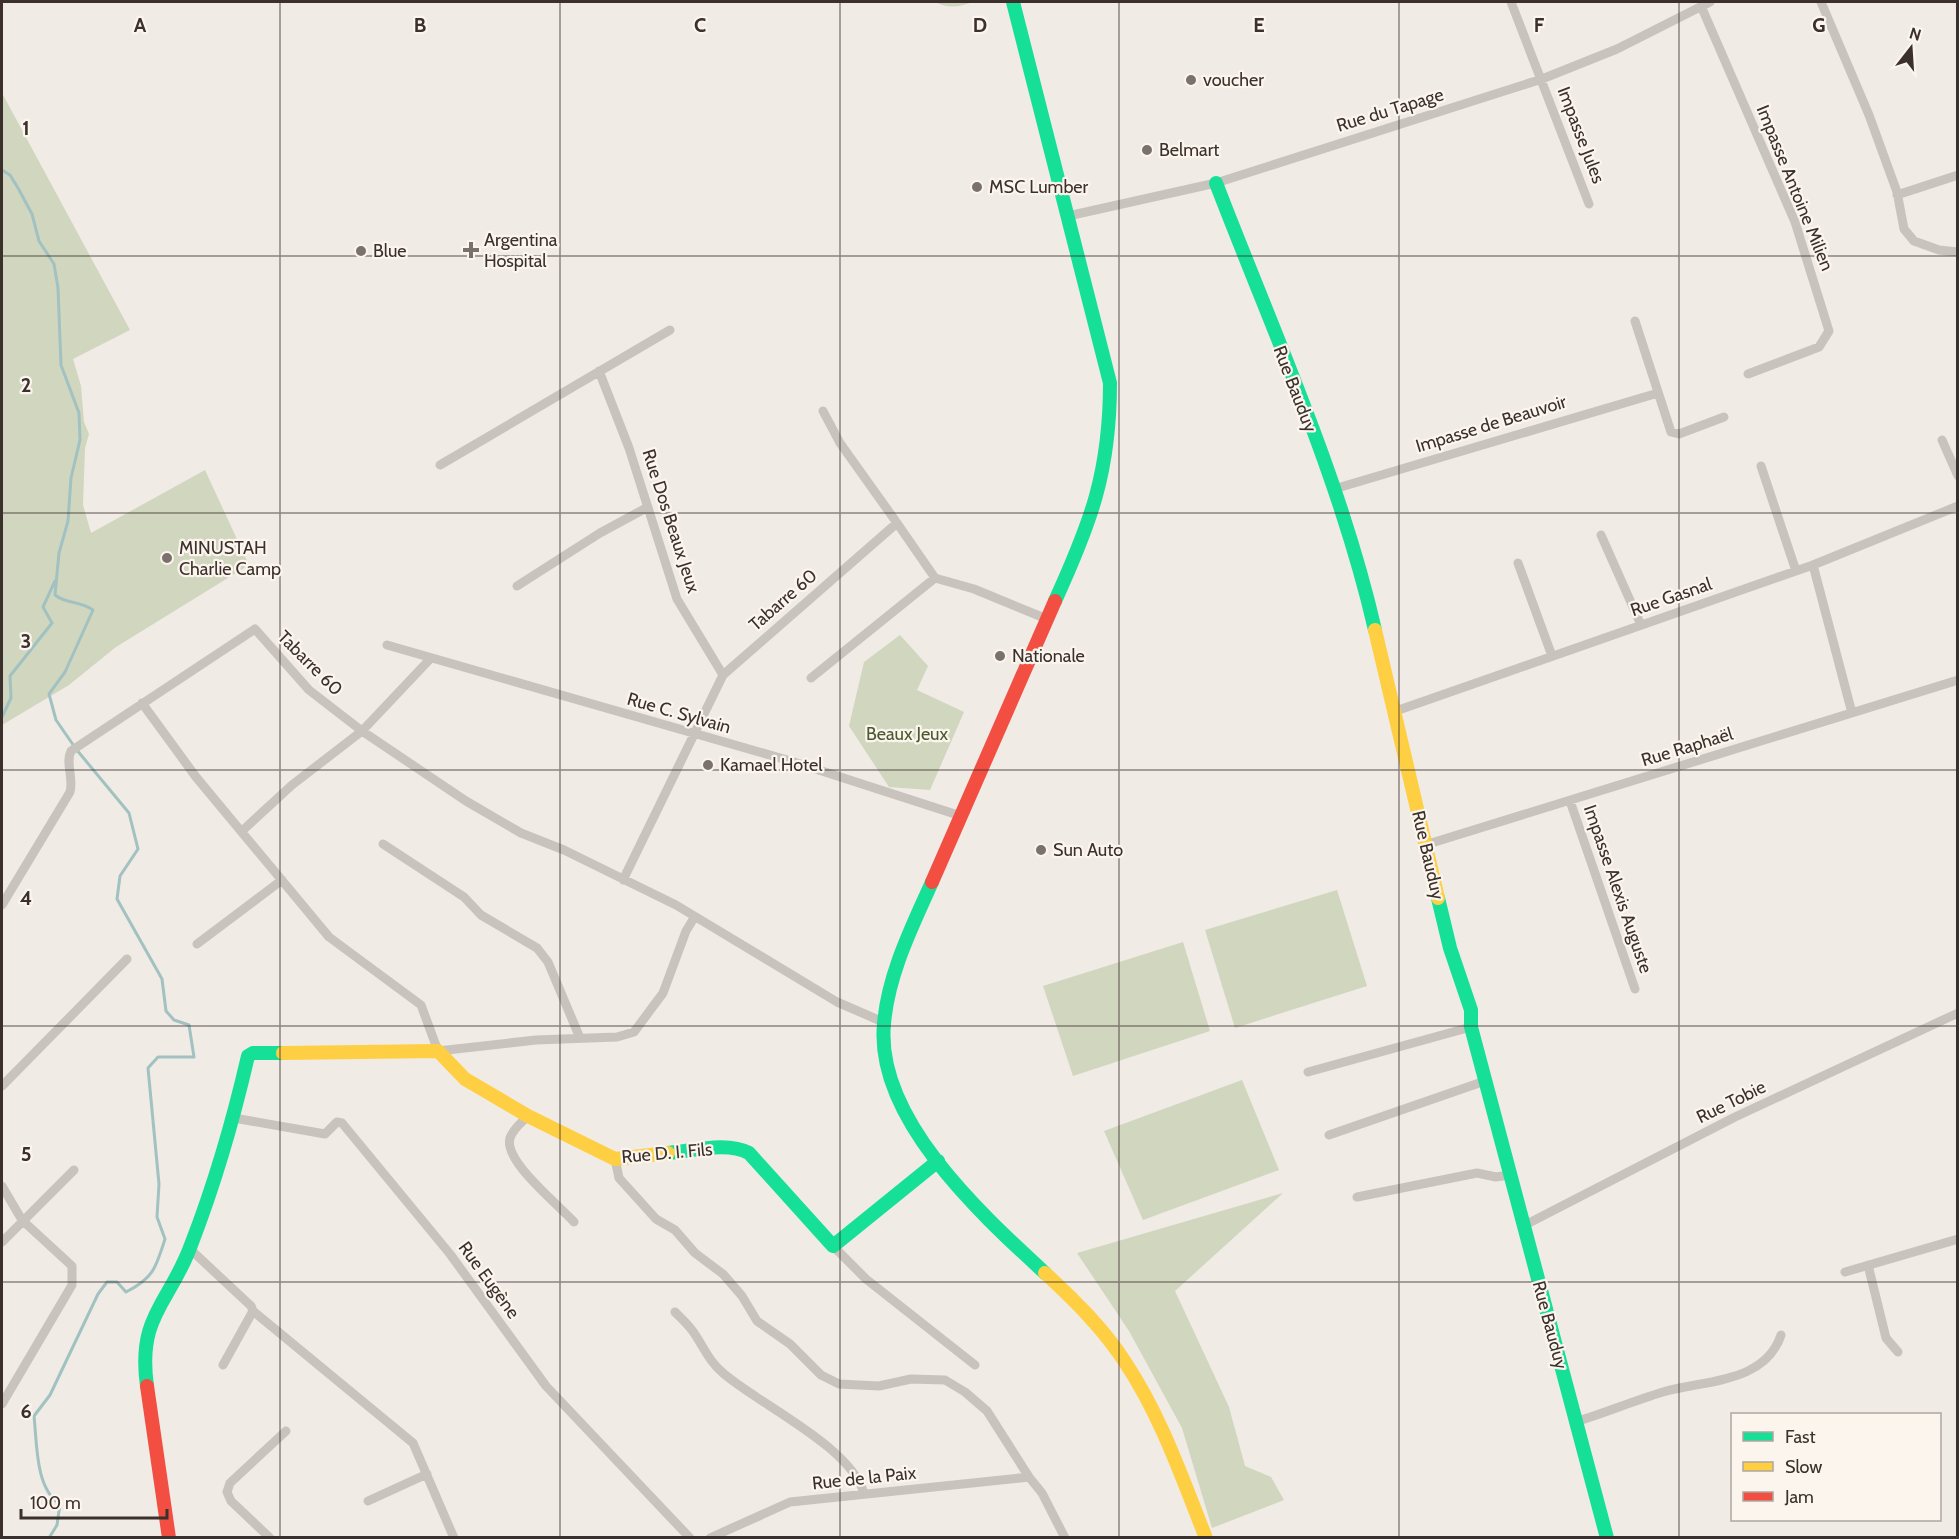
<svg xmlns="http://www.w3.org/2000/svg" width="1959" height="1539" font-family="Cabin,sans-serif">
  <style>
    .green { fill: #d1d6bf }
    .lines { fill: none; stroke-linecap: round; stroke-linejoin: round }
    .stream { stroke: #a1c2c1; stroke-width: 3 }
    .street { stroke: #c9c3be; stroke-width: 9 }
    .fast { stroke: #16e098; stroke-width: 14 }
    .slow { stroke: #ffcf43; stroke-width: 14 }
    .jam { stroke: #f24e42; stroke-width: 14 }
    .grid { fill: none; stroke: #3b302b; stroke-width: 1.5; stroke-opacity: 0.55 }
    .poi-dot { fill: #7a716c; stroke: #fbf5ee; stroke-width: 2 }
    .labels { text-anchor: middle; stroke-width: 4.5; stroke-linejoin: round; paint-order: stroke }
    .poi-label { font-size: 18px; fill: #3b302b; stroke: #fbf5ee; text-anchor: start }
    .street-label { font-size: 18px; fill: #3b302b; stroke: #fbf5ee }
    .park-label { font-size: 18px; fill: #4a5a2e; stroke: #fbf5ee }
    .grid-label { font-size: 20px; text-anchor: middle; font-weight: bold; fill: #3b302b; stroke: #fbf5ee; stroke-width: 4.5; stroke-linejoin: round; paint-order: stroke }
  </style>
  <rect width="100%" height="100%" fill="#f0ebe5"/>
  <path class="green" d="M935 2H973C959 7 949 9 935 2Z
    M2 93 130 330 73 359 81 386 84 422 89 434 85 448 83 505 91 533 205 470 249 565 116 647 69 685 2 725Z
    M900 635 928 666 917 690 964 712 930 790 889 787 849 726 864 662Z
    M1337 890 1367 986 1235 1028 1205 930Z
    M1183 942 1210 1031 1073 1076 1043 986Z
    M1242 1080 1279 1170 1143 1220 1104 1131Z
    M1283 1193 1175 1291 1229 1407 1245 1466 1271 1477 1284 1500 1212 1528 1182 1428 1129 1331 1077 1253Z"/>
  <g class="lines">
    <path class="stream" d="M2 170 10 175 18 188 32 214 39 241 54 264 58 288 61 365 79 413 80 440 71 478 68 521 59 553 55 595C66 604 81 601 93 610L65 672 49 694 56 720 76 749 129 813 138 849 120 876 117 899 162 979 166 1011 174 1020 189 1025 194 1057H158L148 1068 159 1184 157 1217 165 1239C156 1267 154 1278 126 1292L117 1282H107L98 1294 50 1395 34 1416C37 1442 35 1489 60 1504L57 1525 49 1538
      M2 717 11 698 10 676 52 623 43 607 55 581"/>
    <path class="street" d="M1511 2 1589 204
      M1821 2 1869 115 1897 192 1904 229 1914 241 1939 250 1958 252
      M1701 6 1795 222 1829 331 1819 347 1748 374
      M1897 195 1958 175
      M1068 216 1216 183 1542 79 1617 49 1710 2
      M1635 321 1671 432 1679 434 1724 417
      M599 371 629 448 677 599 723 675
      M823 411 840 443 897 523
      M1942 440 1958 476
      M440 465 670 330
      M1761 466 1796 571
      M1334 489 1658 393
      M1601 535 1641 625
      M1518 563 1552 656
      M1813 565 1852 713
      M517 586 600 533 648 507
      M387 645 794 762 961 816
      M811 678 935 578
      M142 703 196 777 329 937 421 1005 438 1051 536 1040 617 1037 634 1032 663 993 686 931 694 918
      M1393 712 1813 565 1958 506
      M1570 801 1635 989
      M242 831 292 785 362 731 431 658
      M383 844 464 897 481 915 537 948 548 962 580 1038
      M1425 845 1958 680
      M623 880 723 675 897 523 935 578 974 589 1047 619
      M2 905 70 792C74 778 65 763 71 751L255 629 309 690 362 731 466 801 521 833 564 850 676 905 837 1002 883 1022
      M197 944 282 880
      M1308 1072 1471 1027
      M2 1086 127 959
      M528 1116C522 1122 513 1129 510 1138 503 1161 559 1205 574 1222
      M234 1118 325 1134 337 1122 342 1123 450 1254 546 1386 690 1538
      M1329 1135 1485 1081
      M615 1159 619 1178 656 1219 675 1230 695 1253 723 1274 742 1296 757 1321 790 1344 821 1375 839 1384 879 1386 911 1379 945 1380 965 1392 987 1411 1029 1477 1042 1493 1065 1538
      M2 1186 22 1220 72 1266V1285L2 1404
      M1357 1197 1477 1173 1496 1177 1509 1175
      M1523 1226 1735 1117 1958 1013
      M2 1242 74 1170
      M833 1246 866 1279 975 1365
      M190 1249 251 1306 253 1311 413 1443 454 1538
      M1868 1265 1886 1338 1898 1352
      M1845 1272 1958 1239
      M675 1312C682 1319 691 1327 696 1336 705 1350 710 1362 723 1373 760 1405 852 1447 864 1494
      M223 1365 253 1311
      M1575 1422C1605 1413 1633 1401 1663 1392 1703 1380 1765 1384 1781 1335
      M368 1501 427 1474
      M270 1538 231 1501 227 1492 230 1483 286 1431
      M710 1538 790 1502 1029 1477"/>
    <path class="fast" d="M1013 2 1110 383C1110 472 1091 522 1055 601
      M1216 183C1272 329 1340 477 1375 630
      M932 882C912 927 888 974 884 1024 875 1118 981 1214 1045 1273
      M1438 898 1450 948 1471 1010V1027L1607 1538
      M668 1153C693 1151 727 1141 749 1153L833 1246 938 1161
      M147 1386C137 1315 170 1303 191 1245 215 1183 233 1121 248 1056L253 1053H283"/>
    <path class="slow" d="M1375 630 1438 898
      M283 1053 438 1051 465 1079 528 1116 615 1159 668 1153
      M1045 1273C1074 1300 1103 1328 1125 1362 1161 1416 1182 1478 1206 1538"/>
    <path class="jam" d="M932 882 1055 601
      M147 1386 169 1538"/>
  </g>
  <path class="grid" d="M280 2V1538M560 2V1538M840 2V1538M1119 2V1538M1399 2V1538M1679 2V1538M2 256H1958M2 513H1958M2 770H1958M2 1026H1958M2 1282H1958"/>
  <g class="poi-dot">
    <circle cx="1191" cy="80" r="6"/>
    <circle cx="1147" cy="150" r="6"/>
    <circle cx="977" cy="187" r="6"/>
    <path d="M468 241h6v6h6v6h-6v6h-6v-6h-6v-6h6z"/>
    <circle cx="361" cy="251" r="6"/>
    <circle cx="167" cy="558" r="6"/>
    <circle cx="1000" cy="656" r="6"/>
    <circle cx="708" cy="765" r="6"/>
    <circle cx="1041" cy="850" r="6"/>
  </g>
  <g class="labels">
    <g class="poi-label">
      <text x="1203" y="86">voucher</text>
      <text x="1159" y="156">Belmart</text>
      <text x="989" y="193">MSC Lumber</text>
      <text x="484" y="246">Argentina<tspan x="484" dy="21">Hospital</tspan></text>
      <text x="373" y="257">Blue</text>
      <text x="179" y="554">MINUSTAH<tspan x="179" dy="21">Charlie Camp</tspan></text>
      <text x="1012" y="662">Nationale</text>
      <text x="720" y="771">Kamael Hotel</text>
      <text x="1053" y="856">Sun Auto</text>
    </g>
    <g class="street-label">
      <text transform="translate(1390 110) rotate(-17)" y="6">Rue du Tapage</text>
      <text transform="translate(1581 135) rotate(69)" y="6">Impasse Jules</text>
      <text transform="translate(1795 188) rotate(68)" y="6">Impasse Antoine Milien</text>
      <text transform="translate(1295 389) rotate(69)" y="6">Rue Bauduy</text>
      <text transform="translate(1491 424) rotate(-17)" y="6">Impasse de Beauvoir</text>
      <text transform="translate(671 521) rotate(72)" y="6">Rue Dos Beaux Jeux</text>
      <text transform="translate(1671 597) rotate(-19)" y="6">Rue Gasnal</text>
      <text transform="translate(783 600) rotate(-41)" y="6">Tabarre 60</text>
      <text transform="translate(310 663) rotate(45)" y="6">Tabarre 60</text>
      <text transform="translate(679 713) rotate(16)" y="6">Rue C. Sylvain</text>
      <text transform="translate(1687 747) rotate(-17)" y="6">Rue Raphaël</text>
      <text transform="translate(1428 855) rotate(77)" y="6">Rue Bauduy</text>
      <text transform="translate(1618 889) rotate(71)" y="6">Impasse Alexis Auguste</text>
      <text transform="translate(1731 1102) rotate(-26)" y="6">Rue Tobie</text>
      <text transform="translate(667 1153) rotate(-5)" y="6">Rue D. I. Fils</text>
      <text transform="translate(489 1280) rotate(54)" y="6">Rue Eugène</text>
      <text transform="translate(1550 1325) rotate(75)" y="6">Rue Bauduy</text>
      <text transform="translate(864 1478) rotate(-6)" y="6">Rue de la Paix</text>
    </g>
    <g class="park-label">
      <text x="907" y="740">Beaux Jeux</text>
    </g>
  </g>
  <g class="grid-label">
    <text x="140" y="32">A</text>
    <text x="420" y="32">B</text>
    <text x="700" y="32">C</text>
    <text x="980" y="32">D</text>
    <text x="1259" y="32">E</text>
    <text x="1539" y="32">F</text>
    <text x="1819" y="32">G</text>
    <text x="26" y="135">1</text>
    <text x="26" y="392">2</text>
    <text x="26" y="648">3</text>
    <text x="26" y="905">4</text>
    <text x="26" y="1161">5</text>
    <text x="26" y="1418">6</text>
  </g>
  <rect width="1959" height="1539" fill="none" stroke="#3b302b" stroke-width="6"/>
  <rect x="1731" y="1413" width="210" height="108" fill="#fbf5ee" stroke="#aea6a0" stroke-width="1.5"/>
  <rect x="1743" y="1432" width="30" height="9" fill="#16e098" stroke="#aea6a0" stroke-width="1.5"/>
  <text x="1785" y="1443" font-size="18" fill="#3b302b">Fast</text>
  <rect x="1743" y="1462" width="30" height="9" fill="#ffcf43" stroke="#aea6a0" stroke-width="1.5"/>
  <text x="1785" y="1473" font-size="18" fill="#3b302b">Slow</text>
  <rect x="1743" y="1492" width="30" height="9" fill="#f24e42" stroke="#aea6a0" stroke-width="1.5"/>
  <text x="1785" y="1503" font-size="18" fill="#3b302b">Jam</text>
  <g transform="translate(1911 48) rotate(17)" stroke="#fbf5ee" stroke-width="4.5" paint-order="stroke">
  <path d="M0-4.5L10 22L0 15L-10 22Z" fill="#3b302b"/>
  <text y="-9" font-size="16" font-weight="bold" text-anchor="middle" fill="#3b302b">N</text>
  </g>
  <path d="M21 1509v9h146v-9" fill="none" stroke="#3b302b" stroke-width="3"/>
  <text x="30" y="1509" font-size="18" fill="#3b302b" stroke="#fbf5ee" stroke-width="4.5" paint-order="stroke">100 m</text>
</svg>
